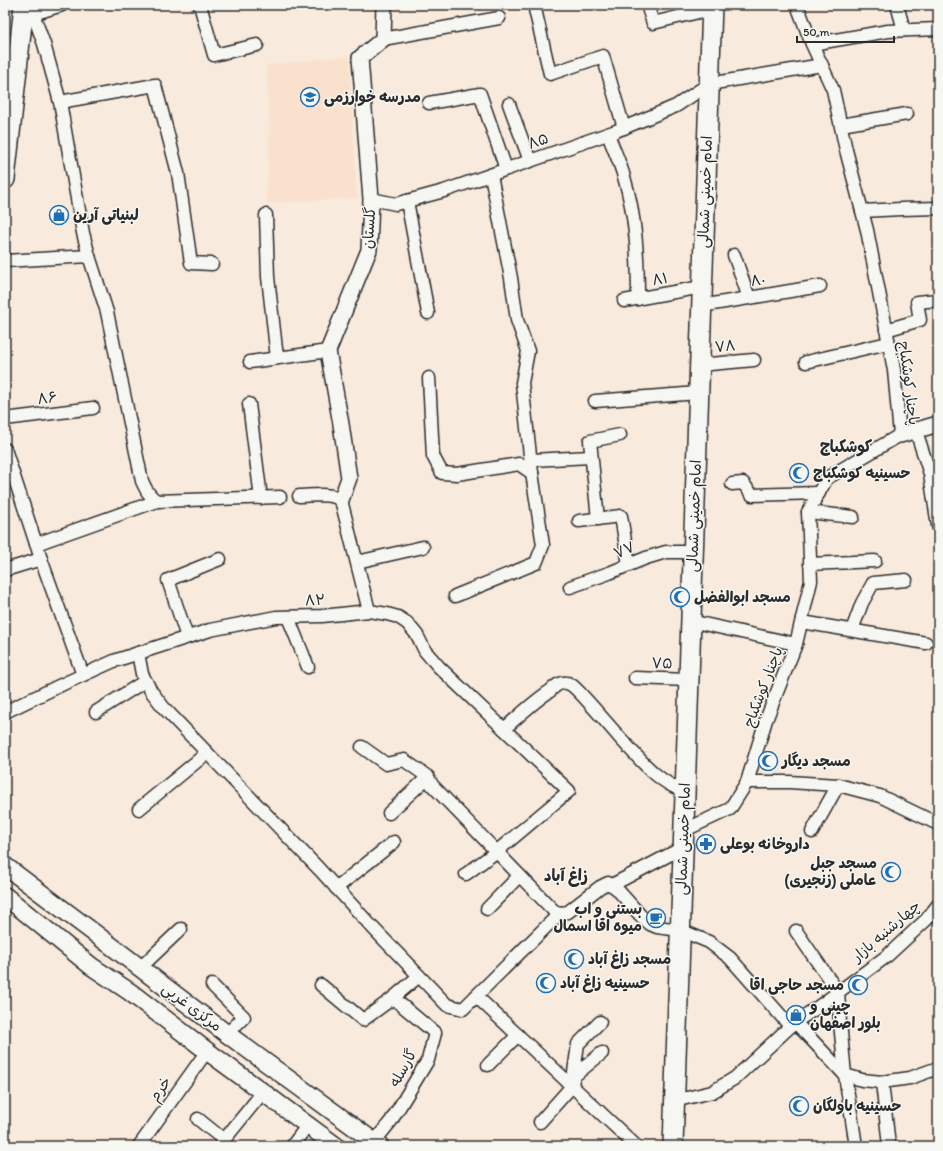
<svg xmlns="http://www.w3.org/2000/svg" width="943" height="1151" viewBox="0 0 943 1151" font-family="Itim,'Playpen Sans Arabic',sans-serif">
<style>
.built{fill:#f9e1cd}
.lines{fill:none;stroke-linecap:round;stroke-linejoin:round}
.minor-casing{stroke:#2b2b2b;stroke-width:15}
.tertiary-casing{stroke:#2b2b2b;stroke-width:18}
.secondary-casing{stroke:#2b2b2b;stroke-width:20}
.primary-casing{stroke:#2b2b2b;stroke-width:22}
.minor{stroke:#f6f6f2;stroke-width:12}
.tertiary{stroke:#f6f6f2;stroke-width:15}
.secondary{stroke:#f6f6f2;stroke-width:17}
.primary{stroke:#f6f6f2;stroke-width:19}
.labels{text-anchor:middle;stroke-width:3;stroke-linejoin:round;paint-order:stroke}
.poi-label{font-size:15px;font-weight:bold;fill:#2b2b2b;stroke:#f6f6f2;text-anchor:start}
.street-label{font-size:15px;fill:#2b2b2b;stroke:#f6f6f2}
.neighbourhood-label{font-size:16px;font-weight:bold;fill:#2b2b2b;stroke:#f6f6f2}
</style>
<rect width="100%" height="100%" fill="#f8eadc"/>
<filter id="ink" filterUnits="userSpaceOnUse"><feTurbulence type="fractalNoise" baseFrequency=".025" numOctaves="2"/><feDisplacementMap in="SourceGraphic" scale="8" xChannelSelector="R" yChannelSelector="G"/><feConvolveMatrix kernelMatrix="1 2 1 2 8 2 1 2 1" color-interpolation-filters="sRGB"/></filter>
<g filter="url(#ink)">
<path class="built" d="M349 56 357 198 266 203 270 130 266 65Z"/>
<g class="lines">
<g class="minor-casing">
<g id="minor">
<path d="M30 5 44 44 60 102 83 233 89 256 107 312 142 481C146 490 149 496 157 501L280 497"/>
<path d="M200 5 214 55 257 45"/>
<path d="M534 5 550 74 603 56 624 128"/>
<path d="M647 5 653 23 711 9"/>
<path d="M897 5 904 30"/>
<path d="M33 14 62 5"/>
<path d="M383 39 499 18"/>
<path d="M812 44 888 31 938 29"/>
<path d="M60 102 155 85 178 173 191 263 212 264"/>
<path d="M429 103 480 94 506 169"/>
<path d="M509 104 530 161"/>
<path d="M841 125 907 114"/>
<path d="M608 134C613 148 620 162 624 177 636 216 638 258 638 299"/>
<path d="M491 175 511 278 517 320 528 351 522 383 532 473"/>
<path d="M371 199 396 204 444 191 616 131 676 106 709 84 822 65"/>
<path d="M407 201 428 313"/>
<path d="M862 211 901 209 938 208"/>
<path d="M266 215 268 277 277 358"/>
<path d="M734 255 749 298"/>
<path d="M5 261 89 256"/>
<path d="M624 301 702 287"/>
<path d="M701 306 820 286"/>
<path d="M886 330 920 320 917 302 938 300"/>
<path d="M250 362 328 351"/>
<path d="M806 362 888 343"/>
<path d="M699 365 754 360"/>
<path d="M429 378 433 456 442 473 457 474 519 464 532 473 543 545 536 563 455 596"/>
<path d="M595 401 698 393"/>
<path d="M249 404 261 498"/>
<path d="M5 419 93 408"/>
<path d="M916 431 930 474 938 526"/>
<path d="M5 449 41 559 83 675"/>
<path d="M531 460 591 457"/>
<path d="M732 484 743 483 752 495 819 493"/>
<path d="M299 496C310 496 332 492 341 500L369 611"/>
<path d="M808 512 853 517"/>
<path d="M598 519 590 441 620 435"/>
<path d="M579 521 621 516 629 565"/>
<path d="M36 544 157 501"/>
<path d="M357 562 423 547"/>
<path d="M810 564 875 561"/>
<path d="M5 570 41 559"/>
<path d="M570 587 609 573 646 558 666 552H693"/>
<path d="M288 617 308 667"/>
<path d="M690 621 796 644"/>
<path d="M802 622 926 643"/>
<path d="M852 630 862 603 873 583 906 580"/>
<path d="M187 637 168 580 220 559"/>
<path d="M138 653 142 674 151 691 164 708 319 869 373 928 447 1005 463 1009 560 913"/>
<path d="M635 678 688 680"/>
<path d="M5 712 63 684 114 661 210 630 276 617 322 616 369 611 387 614 398 617 407 623 417 635 425 651 439 667 569 791 496 852 466 874"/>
<path d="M96 712 145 681"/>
<path d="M504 729C519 716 533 702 550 691 553 688 558 683 563 683 570 681 576 689 581 694 594 708 607 723 620 738 639 758 657 782 684 791"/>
<path d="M362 747 386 764 404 760 428 777"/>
<path d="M747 782H789L838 785 880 796 938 824"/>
<path d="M139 809 207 753"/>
<path d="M389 813 428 777 432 785 554 911 560 913 568 912 600 887 608 883 616 888 641 916 650 924 657 927 680 930 709 942 730 958 790 1026"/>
<path d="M683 831 730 809 747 782 766 720 796 644 811 581 808 512 827 478 900 435 894 370 867 230 846 150 833 90 812 44 797 5"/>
<path d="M812 832 838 785"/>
<path d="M612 885 682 848"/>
<path d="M336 888 394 842"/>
<path d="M487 909 519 876"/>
<path d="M796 931 838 992 840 1022 845 1075 856 1146"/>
<path d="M140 968 181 929"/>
<path d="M212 985 244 1017 227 1034"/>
<path d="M321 985 363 1020 393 998 419 976"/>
<path d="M476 996 636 1146"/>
<path d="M795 1022 845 1075 862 1080 882 1082 910 1078 938 1068"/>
<path d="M488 1065 518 1035"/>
<path d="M574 1076 602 1053"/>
<path d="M882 1082 889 1146"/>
<path d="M674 1101 712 1092 735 1078 795 1022 818 1007 887 956 926 920 938 905"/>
<path d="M198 1119 224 1140 263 1092"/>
<path d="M540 1122 572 1086 578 1044 600 1022"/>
<path d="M374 1142 391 1121 428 1060 435 1033 393 998"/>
<path d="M139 1146 207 1051"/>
<path d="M292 1146 307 1126"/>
</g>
</g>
<g class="tertiary-casing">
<g id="tertiary">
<path d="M900 435 938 424"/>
<path d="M341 500 349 478 341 424 328 351 369 250 371 199 360 58 383 39 384 5"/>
</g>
</g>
<g class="secondary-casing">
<g id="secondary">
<path d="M5 866 97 935 227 1034 380 1146"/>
<path d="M5 896 91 966 130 992 207 1051 336 1146"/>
</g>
</g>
<g class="primary-casing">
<g id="primary">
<path d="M5 179 24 5"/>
<path d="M673 1146 712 5"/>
</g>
</g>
<use href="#minor" class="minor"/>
<use href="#tertiary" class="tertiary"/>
<use href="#secondary" class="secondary"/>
<use href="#primary" class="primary"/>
</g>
</g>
<defs>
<g id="school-ring" transform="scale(1)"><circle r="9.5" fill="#f6f6f2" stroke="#1f6fb2" stroke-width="1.5"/><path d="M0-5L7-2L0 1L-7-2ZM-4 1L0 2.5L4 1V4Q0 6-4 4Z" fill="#1f6fb2"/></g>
<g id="shop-ring" transform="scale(1)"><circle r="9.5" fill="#f6f6f2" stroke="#1f6fb2" stroke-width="1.5"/><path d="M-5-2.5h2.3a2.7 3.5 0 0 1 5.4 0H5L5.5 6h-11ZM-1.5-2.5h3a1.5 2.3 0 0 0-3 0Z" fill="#1f6fb2"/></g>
<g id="mosque-ring" transform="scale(1)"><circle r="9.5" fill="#f6f6f2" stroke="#1f6fb2" stroke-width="1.5"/><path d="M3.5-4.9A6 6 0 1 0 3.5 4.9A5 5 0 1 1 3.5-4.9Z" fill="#1f6fb2"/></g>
<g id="pharmacy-ring" transform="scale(1)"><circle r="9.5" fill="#f6f6f2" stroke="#1f6fb2" stroke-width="1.5"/><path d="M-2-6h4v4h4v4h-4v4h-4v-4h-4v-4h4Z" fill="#1f6fb2"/></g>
<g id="cafe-ring" transform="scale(1)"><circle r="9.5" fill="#f6f6f2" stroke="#1f6fb2" stroke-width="1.5"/><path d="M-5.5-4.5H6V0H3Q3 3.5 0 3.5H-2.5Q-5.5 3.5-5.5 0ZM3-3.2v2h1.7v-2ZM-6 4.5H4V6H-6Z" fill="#1f6fb2"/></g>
</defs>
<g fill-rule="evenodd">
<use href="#school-ring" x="310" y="97"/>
<use href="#shop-ring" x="59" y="215"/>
<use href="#mosque-ring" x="799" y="473"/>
<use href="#mosque-ring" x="680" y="597"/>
<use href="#mosque-ring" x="768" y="761"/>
<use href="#pharmacy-ring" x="706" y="844"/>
<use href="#mosque-ring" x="891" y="872"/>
<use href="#cafe-ring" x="656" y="918"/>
<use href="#mosque-ring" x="574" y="959"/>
<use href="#mosque-ring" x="546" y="983"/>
<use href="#mosque-ring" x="858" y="985"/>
<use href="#shop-ring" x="796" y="1015"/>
<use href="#mosque-ring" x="799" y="1106"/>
</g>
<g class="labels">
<g class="poi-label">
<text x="324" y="102">مدرسه خوارزمی</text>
<text x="73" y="220">لبنیاتی آرین</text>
<text x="813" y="478">حسینیه کوشکباج</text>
<text x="694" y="602">مسجد ابوالفضل</text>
<text x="782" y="766">مسجد دیگار</text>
<text x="720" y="849">داروخانه بوعلی</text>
<text x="877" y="868" text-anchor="end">مسجد جبل<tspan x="877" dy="17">عاملی (زنجیری)</tspan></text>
<text x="642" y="914" text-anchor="end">بستنی و اب<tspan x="642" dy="17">میوه اقا اسمال</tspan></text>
<text x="588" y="964">مسجد زاغ آباد</text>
<text x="560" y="988">حسینیه زاغ آباد</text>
<text x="844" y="990" text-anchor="end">مسجد حاجی اقا</text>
<text x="810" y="1011">چینی و<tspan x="810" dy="17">بلور اصفهان</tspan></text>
<text x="813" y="1111">حسینیه باولگان</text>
</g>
<g class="street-label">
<text transform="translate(538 141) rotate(-20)" y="5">۸۵</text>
<text transform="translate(705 192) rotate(-88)" y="5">امام خمینی شمالی</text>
<text transform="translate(369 228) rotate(-86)" y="5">گلستان</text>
<text transform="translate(660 279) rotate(-10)" y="5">۸۱</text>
<text transform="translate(758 280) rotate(-9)" y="5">۸۰</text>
<text transform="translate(725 346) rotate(-5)" y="5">۷۸</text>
<text transform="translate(909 383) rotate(83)" y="5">پاچنار کوشکباج</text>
<text transform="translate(47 398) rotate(-8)" y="5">۸۶</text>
<text transform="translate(694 516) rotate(-88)" y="5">امام خمینی شمالی</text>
<text transform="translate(624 550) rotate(-23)" y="5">۷۷</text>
<text transform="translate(315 600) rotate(-3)" y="5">۸۲</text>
<text transform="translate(662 663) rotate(2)" y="5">۷۵</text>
<text transform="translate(763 687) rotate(-69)" y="5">پاچنار کوشکباج</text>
<text transform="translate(683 839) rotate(-88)" y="5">امام خمینی شمالی</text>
<text transform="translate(886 931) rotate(-41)" y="5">چهارشنبه بازار</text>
<text transform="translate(192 1007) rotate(37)" y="5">مرکزی غربی</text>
<text transform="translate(403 1068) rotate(-61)" y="5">گارسله</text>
<text transform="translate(160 1089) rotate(-55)" y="5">خرم</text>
</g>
<g class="neighbourhood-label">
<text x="846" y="452">کوشکباج</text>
<text x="566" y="881">زاغ آباد</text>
</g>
</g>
<rect width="943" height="1151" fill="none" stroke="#f6f6f2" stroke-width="20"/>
<rect x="10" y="10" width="923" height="1131" fill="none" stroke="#2b2b2b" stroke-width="1.5" filter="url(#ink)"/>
<path d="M797 36v6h97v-6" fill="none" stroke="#2b2b2b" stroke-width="2"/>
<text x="803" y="36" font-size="12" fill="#2b2b2b" stroke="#f6f6f2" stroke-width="3" paint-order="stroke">50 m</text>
</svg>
